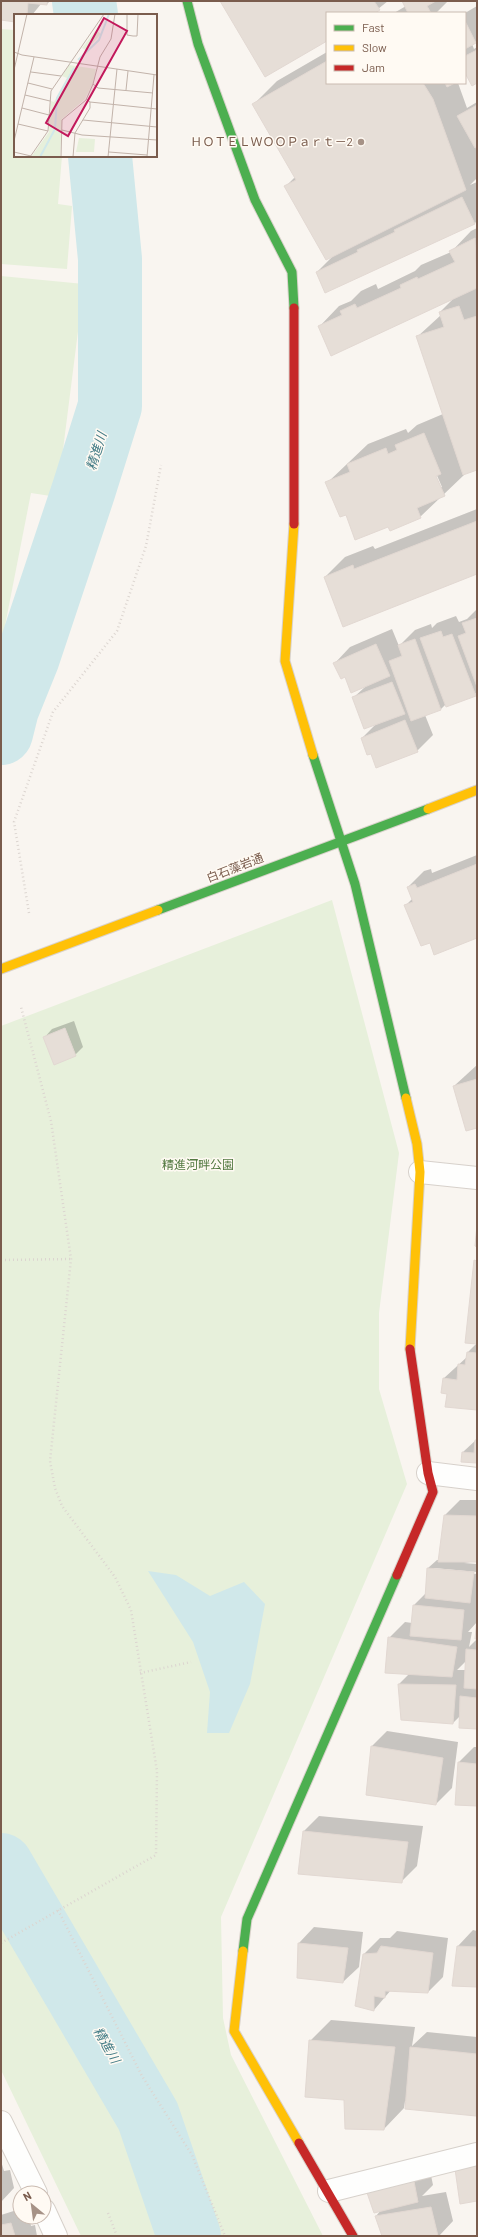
<svg xmlns="http://www.w3.org/2000/svg" width="478" height="2237" viewBox="0 0 478 2237" font-family="Barlow,'Noto Sans JP',sans-serif">
<style>
.green{fill:#e7f0db}
.water{fill:#d0e8ea}
.shadow{fill:#0003;fill-rule:evenodd}
.lines{fill:none;stroke-linecap:round;stroke-linejoin:round}
.river{stroke:#d0e8ea;stroke-width:64}
.building{fill:#e6ded7;stroke:#e2d8d2}
.street-casing{stroke:#d7d1cb;stroke-width:24}
.fast-casing{stroke:#d9d2cb;stroke-width:11}
.slow-casing{stroke:#d9d2cb;stroke-width:11}
.jam-casing{stroke:#d9d2cb;stroke-width:11}
.path{stroke:#dcd5d0;stroke-width:2.5;stroke-dasharray:1 3;stroke-linecap:butt}
.street{stroke:#fefefd;stroke-width:22}
.fast{stroke:#4caf50;stroke-width:9}
.slow{stroke:#ffc107;stroke-width:9}
.jam{stroke:#c62828;stroke-width:9}
.poi-dot{fill:#a69286;stroke:#fffaf3;stroke-width:1.5}
.labels{text-anchor:middle;stroke-width:3;stroke-linejoin:round;paint-order:stroke}
.poi-label{font-size:12px;fill:#7a5c4d;stroke:#fffaf3;text-anchor:end}
.street-label{font-size:12px;fill:#7a5c4d;stroke:#fffaf3}
.park-label{font-size:12px;fill:#537a41;stroke:#fffaf3}
.water-label{font-size:13px;font-style:italic;fill:#437c86;stroke:#fffaf3}
.inset-river{fill:none;stroke:#d0e8ea;stroke-width:2}
.inset-road{fill:none;stroke:#c2b3aa;stroke-width:1}
.view{fill:#c2185b;fill-opacity:0.15;stroke:#c2185b;stroke-width:2}
.inset-edge{fill:none;stroke:#7a5c4d;stroke-width:2}
</style>
<rect width="100%" height="100%" fill="#f9f5f0"/>
<g class="green">
<path d="M1 29 15 30V156H62L58 204 72 206 67 269 1 264Z"/>
<path d="M1 276 84 284 57 497 31 493 1 646Z"/>
<path d="M332 900 399 1153 379 1313V1389L407 1484 221 1917 223 2018 231 2055 323 2236H81L1 2070V1026Z"/>
</g>
<path class="water" d="M148 1571 176 1575 210 1596 244 1582 265 1604 250 1684 229 1733H207L210 1692 193 1642Z"/>
<g class="shadow">
<path d="M1 1H50L47 4H41L32 15H15V21L1 19Z"/>
<path d="M221 1H388L373 13H327V40Z"/>
<path d="M403 1H448L436 13H394L406 6Z"/>
<path d="M477 6V41L472 44 474 49 477 47V82L467 74 465 76V13Z"/>
<path d="M327 52V83H458L467 108 477 102V178L470 185 477 182V221L474 224 317 272 333 256 285 187 296 176 254 104 277 81Z"/>
<path d="M477 228V469L464 473V475L420 517 389 526 327 483 368 444 406 429 408 433 417 425 443 414 417 337 441 315 440 312 455 297 319 327 339 306 351 301 361 291 376 284 378 289 415 271 421 265 451 252 471 231ZM435 471 442 487H440L433 472Z"/>
<path d="M477 509V573L325 577 345 557 373 546 375 549Z"/>
<path d="M477 609V693L446 704 441 709 425 715 433 735 417 751 377 767 371 752 362 738 377 723 353 698 365 687 345 676 335 663 350 647 392 629 399 646 415 630 431 624 432 628 437 623 456 616 459 622 467 619Z"/>
<path d="M477 855V937L430 942 406 905 413 898 408 887 424 871 431 869 432 873Z"/>
<path d="M74 1021 83 1047 75 1055 44 1038 52 1029Z"/>
<path d="M477 1065V1127L454 1086Z"/>
<path d="M477 1343V1409L448 1393 443 1379 467 1357 468 1352Z"/>
<path d="M477 1439V1462L463 1452Z"/>
<path d="M460 1500H477V1561L464 1563 477 1564V1572L434 1568V1570L477 1574V1622L468 1632H472L469 1647 477 1639V1728L460 1716 453 1723 399 1684 410 1673 389 1638 405 1622 412 1623 414 1605 426 1593 428 1568 437 1560H440L445 1515ZM466 1661V1670H457Z"/>
<path d="M387 1731 458 1742 452 1788 436 1804 372 1746Z"/>
<path d="M474 1747H477V1805L459 1762Z"/>
<path d="M319 1816 423 1826 417 1866 401 1882 304 1831Z"/>
<path d="M314 1927 363 1932 359 1967 343 1982 298 1977 299 1943Z"/>
<path d="M473 1930 477 1931V1986L453 1985 458 1946Z"/>
<path d="M397 1931 448 1938 443 1977 428 1992 391 1990 374 2010 364 1954 380 1938H390Z"/>
<path d="M331 2020 415 2027 412 2046 427 2032 477 2037V2114L406 2108 407 2101H405L404 2108 384 2129 345 2100 310 2041Z"/>
<path d="M427 2156 433 2185 422 2196 446 2192 453 2221 439 2236H383L376 2216Z"/>
<path d="M1 2161 4 2171 10 2170 14 2188 1 2202Z"/>
<path d="M20 2209V2217H29L31 2226 35 2225 37 2236H1V2215Z"/>
</g>
<g class="lines">
<g class="river">
<path d="M84 1 86 15"/>
<path d="M1 733 7 709 28 657 84 489 110 406V259L100 156"/>
<path d="M1 1865 148 2116 189 2236"/>
</g>
</g>
<g class="building">
<path d="M1 1H47V5L28 3 27 15H15V22L1 20Z"/>
<path d="M220 1H374L380 10 375 13H327V41L265 77Z"/>
<path d="M402 1H436L427 6 431 13H408Z"/>
<path d="M465 21 476 43 465 49Z"/>
<path d="M477 50V83L472 86 465 73V56Z"/>
<path d="M327 61V83H423L433 99 466 190 326 260 284 186 296 180 252 104Z"/>
<path d="M445 83H455L447 87Z"/>
<path d="M477 105V147L475 148 457 116Z"/>
<path d="M462 197 475 224 325 293 316 272 358 252 357 250 395 232 394 230Z"/>
<path d="M475 238 477 288 331 356 318 326 342 315 340 311 355 304 357 308 401 288 400 285 417 277 418 279 455 262 449 251Z"/>
<path d="M459 306 464 320 477 316V470L463 475 416 336 444 327 439 312Z"/>
<path d="M424 433 441 474 436 476 445 496 417 508 421 518 390 531 388 527 355 540 346 515 340 517 325 482 350 472 347 464 386 448 388 454 397 450 395 445Z"/>
<path d="M477 521V574L343 627 324 577 353 565 354 569Z"/>
<path d="M477 618V687L458 636 466 633 462 623Z"/>
<path d="M441 631 443 637 452 634 476 696 446 707 420 638Z"/>
<path d="M415 639 441 710 411 721 389 661 402 656 398 645Z"/>
<path d="M376 644 390 676 351 693 345 677 341 679 333 663Z"/>
<path d="M392 682 405 714 364 729 352 697Z"/>
<path d="M405 720 418 752 376 768 371 754 367 755 361 738Z"/>
<path d="M477 864V938L434 955 430 943 421 946 404 905 413 902 407 887 415 884 417 888Z"/>
<path d="M65 1028 76 1056 54 1065 43 1037Z"/>
<path d="M477 1079V1128L466 1131 453 1086Z"/>
<path d="M477 1225V1247L475 1246Z"/>
<path d="M474 1260 477 1261V1344L465 1343Z"/>
<path d="M467 1352 477 1353V1410L445 1407 447 1394 441 1393 443 1378 457 1380 458 1364 465 1365Z"/>
<path d="M475 1440H477V1463L461 1462 462 1452 474 1453Z"/>
<path d="M444 1515 477 1516V1562H438Z"/>
<path d="M427 1568 474 1572 470 1603 425 1598Z"/>
<path d="M413 1605 464 1610 461 1640 410 1636Z"/>
<path d="M477 1618V1639H475Z"/>
<path d="M388 1637 457 1647 452 1677 385 1673Z"/>
<path d="M466 1649 477 1650V1689L464 1688Z"/>
<path d="M398 1684 456 1685 453 1724 401 1720Z"/>
<path d="M460 1696 477 1698V1729L459 1728Z"/>
<path d="M371 1746 443 1758 436 1805 366 1795Z"/>
<path d="M458 1762 477 1764V1806L455 1805Z"/>
<path d="M303 1831 408 1842 402 1883 298 1874Z"/>
<path d="M298 1943 348 1948 343 1983 297 1978Z"/>
<path d="M381 1946 433 1953 428 1993 385 1991V1998L374 1996V2011L355 2006 363 1954 377 1953Z"/>
<path d="M457 1946 477 1947V1987L452 1986Z"/>
<path d="M309 2040 395 2047 384 2130 345 2129 344 2100 305 2097Z"/>
<path d="M410 2047 477 2054 476 2116 405 2109Z"/>
<path d="M477 2157V2201L460 2204 454 2162Z"/>
<path d="M412 2171 418 2202 374 2213 364 2184Z"/>
<path d="M431 2207 438 2236H382L375 2216Z"/>
<path d="M11 2223 15 2236H1V2225Z"/>
</g>
<g class="lines">
<g class="street-casing">
<g id="street">
<path d="M420 1172 477 1178"/>
<path d="M428 1473 477 1479"/>
<path d="M1 2122 36 2193"/>
<path d="M329 2191 477 2154"/>
<path d="M44 2210 56 2236"/>
</g>
</g>
<g class="fast-casing">
<g id="fast">
<path d="M187 1 198 44 255 200 292 272 294 308"/>
<path d="M313 755 355 884 406 1098"/>
<path d="M158 910 428 809"/>
<path d="M243 1951 247 1919 397 1575"/>
</g>
</g>
<g class="slow-casing">
<g id="slow">
<path d="M294 524 285 661 313 755"/>
<path d="M428 809 477 790"/>
<path d="M1 969 158 910"/>
<path d="M406 1098 417 1144 420 1172 410 1349"/>
<path d="M243 1951 234 2031 299 2143"/>
</g>
</g>
<g class="jam-casing">
<g id="jam">
<path d="M294 308V524"/>
<path d="M397 1575 433 1492 428 1473 410 1349"/>
<path d="M299 2143 353 2236"/>
</g>
</g>
<g class="path">
<path d="M29 913 14 822 53 712 117 631 146 546 161 465"/>
<path d="M1 1260 71 1259"/>
<path d="M140 1673 191 1662"/>
<path d="M58 1910 142 2076 192 2155 225 2236"/>
<path d="M1 1943 156 1855 157 1771 131 1610 115 1577 62 1506 55 1488 50 1461 71 1259 51 1121 21 1007"/>
<path d="M108 2213 117 2236"/>
</g>
<use href="#street" class="street"/>
<use href="#fast" class="fast"/>
<use href="#slow" class="slow"/>
<use href="#jam" class="jam"/>
</g>
<circle class="poi-dot" cx="361" cy="142" r="4"/>
<g class="labels">
<g class="poi-label">
<text x="353" y="146">ＨＯＴＥＬＷＯＯＰａｒｔ－2</text>
</g>
<g class="street-label">
<text transform="translate(235 868) rotate(-21)" y="4">白石藻岩通</text>
</g>
<g class="park-label">
<text x="198" y="1169">精進河畔公園</text>
</g>
<g class="water-label">
<text transform="translate(96 451) rotate(-73)" y="5">精進川</text>
<text transform="translate(107 2045) rotate(60)" y="5">精進川</text>
</g>
</g>
<g transform="translate(14 14)">
<rect width="143" height="143" fill="#f9f5f0"/>
<path d="M82 16 87 20 72 36 68 34ZM55 51 82 55 79 69 71 85 48 105 46 143H17L35 118 37 87 40 88 53 64 48 62ZM65 124 81 125 80 138H62Z" fill="#e7f0db"/>
<path class="inset-river" d="M64 46 85 26 95 0M26 143 41 115 43 84 60 54"/>
<path class="inset-road" d="M101 0H115M113 0V21L119 22H123L124 0M0 38 8 41 143 61M0 56 13 0M17 58 47 62M14 69 38 75M79 70 84 74 139 79M112 76 114 57M11 81 36 87M72 85 76 88 143 95M8 94 35 101M69 106 143 113M4 110 34 117M48 116 68 121 143 126M0 127 20 43M0 138 17 142M95 138 133 141M16 143 34 117 37 77 90 0M47 143 48 106 72 86 79 70 86 43 97 25 101 0M59 143 61 119 76 94V88M94 143 103 55M133 143 140 61"/>
<path class="view" d="M90 4 113 17 54 122 32 109Z"/>
<rect width="143" height="143" class="inset-edge"/>
</g>
<rect width="478" height="2237" fill="none" stroke="#7a5c4d" stroke-width="4"/>
<rect x="326" y="12" width="140" height="72" fill="#fffaf3" stroke="#cabbb1"/>
<rect x="334" y="25" width="20" height="6" fill="#4caf50" stroke="#cabbb1"/>
<text x="362" y="32" font-size="12" fill="#7a5c4d">Fast</text>
<rect x="334" y="45" width="20" height="6" fill="#ffc107" stroke="#cabbb1"/>
<text x="362" y="52" font-size="12" fill="#7a5c4d">Slow</text>
<rect x="334" y="65" width="20" height="6" fill="#c62828" stroke="#cabbb1"/>
<text x="362" y="72" font-size="12" fill="#7a5c4d">Jam</text>
<g transform="translate(32 2205) rotate(331)"><circle r="19" fill="#fffaf3" stroke="#cabbb1"/>
<path d="M0-3L7 15L0 10L-7 15Z" fill="#a69286"/>
<text y="-6" font-size="11" font-weight="bold" text-anchor="middle" fill="#7a5c4d">N</text>
</g>
</svg>
